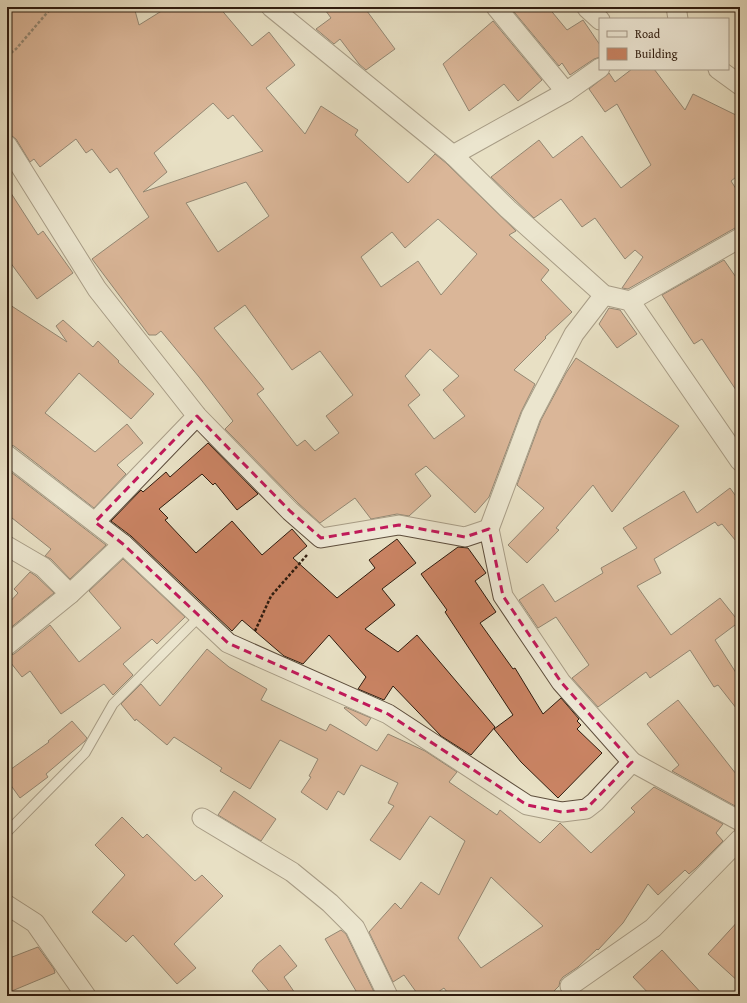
<svg xmlns="http://www.w3.org/2000/svg" width="747" height="1003" viewBox="0 0 747 1003" font-family="'Gentium Book Plus',serif">
<style>
.building{fill:#c98363;stroke:#2f1c0f;fill-rule:evenodd}
.lines{fill:none;stroke-linecap:round;stroke-linejoin:round}
.lane-casing{stroke:#5d4d3c;stroke-width:11}
.street-casing{stroke:#5d4d3c;stroke-width:21}
.path{stroke:#2f1c0f;stroke-width:2.5;stroke-dasharray:3 2;stroke-linecap:butt}
.lane{stroke:#f0ebd9;stroke-width:9}
.street{stroke:#f0ebd9;stroke-width:19}
.marked{fill:none;stroke:#c2185b;stroke-width:3;stroke-dasharray:8 5;stroke-linejoin:round}
</style>
<rect width="100%" height="100%" fill="#e8e0c4"/>
<filter id="stains"><feTurbulence type="fractalNoise" baseFrequency=".005" numOctaves="4"/><feColorMatrix values="0 0 0 0 .2 0 0 0 0 .09 0 0 0 0 .02 0 0 0 .5 -.17"/></filter>
<radialGradient id="worn" r=".72"><stop offset=".6" stop-color="#630" stop-opacity="0"/><stop offset="1" stop-color="#630" stop-opacity=".3"/></radialGradient>
<g class="building">
<path d="M7 7H94L97 11 113 7H134L139 25 168 7H219L252 46 269 32 295 65 266 88 305 134 321 106 358 130 355 135 408 183 435 154 446 163 516 231 509 235 549 270 541 280 572 312 545 337 546 338 514 370 535 384 521 412 489 497 475 513 426 466 415 474 431 496 409 516 397 514 371 519 355 498 320 523 298 503 225 429 233 421 199 377 161 331 156 335H149L92 259 149 217 117 168 110 173 92 149 86 153 76 139 40 167 34 159 30 162 16 139 12 136 7 134ZM213 103 228 119 233 115 263 151 143 192 167 172 154 153ZM246 182 269 216 218 252 186 203ZM438 219 477 254 441 295 418 261 381 287 361 257 392 232 405 248ZM245 305 292 370 320 351 353 395 326 416 339 433 315 451 305 440 297 446 257 394 264 389 214 328ZM430 349 459 376 443 390 465 416 434 439 408 405 420 395 405 376Z"/>
<path d="M323 7H364L395 49 366 70 359 64 340 39 334 44 316 29 331 18Z"/>
<path d="M510 7H548L567 30 583 20 600 45V57L594 59 570 75 562 63 559 66Z"/>
<path d="M493 21 542 80 518 101 504 84 469 111 443 64Z"/>
<path d="M632 69H654L685 110 693 94 740 117V174L731 181 740 195V227L735 228 628 289 622 288 643 257 635 250 625 259 595 218 582 227 561 199 534 218 491 177 539 140 553 158 582 136 621 188 651 165 617 104 605 112 589 89 609 73 615 82Z"/>
<path d="M7 187 38 235 43 231 73 273 37 299 7 258Z"/>
<path d="M724 260 740 283V396L702 339 694 344 662 295Z"/>
<path d="M7 303 67 342 56 326 63 320 93 347 98 341 119 361 118 362 154 394 131 419 79 373 45 413 95 452 127 424 143 443 117 465 126 474 94 508 14 446 7 444Z"/>
<path d="M609 308 620 310 637 334 617 348 599 324Z"/>
<path d="M576 358 679 426 612 512 593 485 556 528 559 530 527 563 508 545 544 508 517 485 541 420 566 373Z"/>
<path d="M208 443 258 494 237 510 215 483 213 485 202 474 159 509 168 518 165 520 196 553 232 521 262 555 292 529 307 546 293 558 337 598 375 568 369 560 397 539 416 563 382 589 395 605 365 629 398 652 417 635 495 727 471 755 441 736 393 686 384 700 358 689 366 677 329 635 303 664 284 656 242 620 232 631 131 536 111 521 141 490 143 492 166 472 170 477Z"/>
<path d="M7 469 106 545 70 579 51 559 45 556 51 549 7 514Z"/>
<path d="M730 488 740 502V546L722 524 718 526 715 522 654 559 661 573 637 586 671 635 720 598 739 622 715 640 740 679V713L718 685 714 687 690 650 650 678 646 672 598 707 572 678 589 665 556 617 538 628 519 600 543 584 555 602 603 573 601 568 637 548 623 528 684 491 697 513Z"/>
<path d="M458 547 468 548 486 573 475 581 496 612 480 623 513 669 515 668 543 714 561 698 579 719 577 721 581 725 577 729 602 753 558 798 521 762 494 729 513 715 445 612 447 610 421 574Z"/>
<path d="M123 559 185 617 157 644 152 639 123 664 133 675 113 695 104 684 61 714 30 671 22 677 7 658V656L14 654 50 625 79 662 121 628 89 591Z"/>
<path d="M30 572 36 576 54 593 9 629 7 627V605L18 593 14 589Z"/>
<path d="M207 649 229 667 267 689 261 700 326 731 330 724 377 751 388 734 425 751 457 772 449 782 497 815 500 810 540 843 560 823 591 853 635 812 631 808 654 787 723 824 716 833 723 841 696 868 689 874 685 870 658 895 648 884 623 923 598 950 597 949 578 967 563 977 560 981 559 986 549 996H450L444 988 432 996H419L404 975 393 982 369 932 395 903 401 909 421 882 439 895 465 841 430 816 400 860 370 840 394 806 388 803 398 783 361 765 344 795 338 791 327 810 301 792 311 777 309 776 318 759 280 740 250 789 220 771 222 768 174 737 167 745 136 719 135 721 121 704 141 684 160 706ZM491 877 543 926 481 968 458 938Z"/>
<path d="M678 700 740 779V804L737 807 672 771 679 765 647 724Z"/>
<path d="M345 707 371 718 366 726 344 708Z"/>
<path d="M72 721 87 738 85 741 46 774 48 777 20 798 7 780V772L49 742 48 741Z"/>
<path d="M234 791 276 819 261 841 218 815Z"/>
<path d="M122 817 143 838 147 834 195 881 202 875 223 896 174 944 196 968 177 984 133 935 126 942 92 912 125 875 95 845Z"/>
<path d="M740 919V983L708 954Z"/>
<path d="M341 930 346 934 375 994 371 996H359L325 939Z"/>
<path d="M280 945 297 966 284 977 297 996H273L252 971 257 964Z"/>
<path d="M38 947 54 969 55 973 7 993V959Z"/>
<path d="M662 950 681 971 704 996H651L633 977Z"/>
</g>
<g class="lines">
<g class="lane-casing">
<path id="lane" d="M7 832 85 753 113 704 199 617"/>
</g>
<g class="street-casing">
<g id="street">
<path d="M271 7 453 155 508 209 604 295 630 301 740 461"/>
<path d="M496 7 566 92"/>
<path d="M676 7 678 19"/>
<path d="M587 8 600 20"/>
<path d="M718 69 740 85"/>
<path d="M7 145 97 289 197 416 290 511 321 538 399 525 465 537 489 529 503 596 561 682 632 762"/>
<path d="M453 155 566 92 600 68"/>
<path d="M630 301 740 238"/>
<path d="M7 455 123 544 228 643 388 714 527 805 562 812 586 809 595 802 632 762 740 821"/>
<path d="M95 522 197 416"/>
<path d="M489 529 531 416 574 334 604 295"/>
<path d="M7 546 43 567 70 594"/>
<path d="M7 645 70 594 123 544"/>
<path d="M202 818 292 872 330 903 355 928 388 996"/>
<path d="M7 905 35 923 86 996"/>
<path d="M570 986 653 928 740 839"/>
</g>
</g>
<g class="path">
<path d="M7 56 16 49 52 7"/>
<path d="M255 631 271 596 307 555"/>
</g>
<use href="#lane" class="lane"/>
<use href="#street" class="street"/>
</g>
<path d="M0 0H747V1003H0ZM197 416 290 511 321 538 399 525 465 537 489 529 503 596 561 682 632 762 586 809 562 812 527 805 388 714 228 643 123 544 95 522Z" fill="#e8e0c4" fill-opacity=".55" fill-rule="evenodd"/>
<path class="marked" d="M197 416 290 511 321 538 399 525 465 537 489 529 503 596 561 682 632 762 586 809 562 812 527 805 388 714 228 643 123 544 95 522Z"/>
<rect width="747" height="1003" fill="none" stroke="#e8e0c4" stroke-width="24"/>
<rect x="8" y="8" width="731" height="987" fill="none" stroke="#2f1c0f" stroke-width="2"/>
<rect x="12" y="12" width="723" height="979" fill="none" stroke="#2f1c0f"/>
<rect x="599" y="18" width="130" height="52" fill="#f0ebd9" stroke="#a39888"/>
<rect x="607" y="31" width="20" height="6" fill="#f0ebd9" stroke="#a39888"/>
<text x="635" y="38" font-size="12" fill="#2f1c0f">Road</text>
<rect x="607" y="48" width="20" height="12" fill="#c98363" stroke="#a39888"/>
<text x="635" y="58" font-size="12" fill="#2f1c0f">Building</text>
<rect width="100%" height="100%" filter="url(#stains)"/>
<rect width="100%" height="100%" fill="url(#worn)"/>
</svg>
